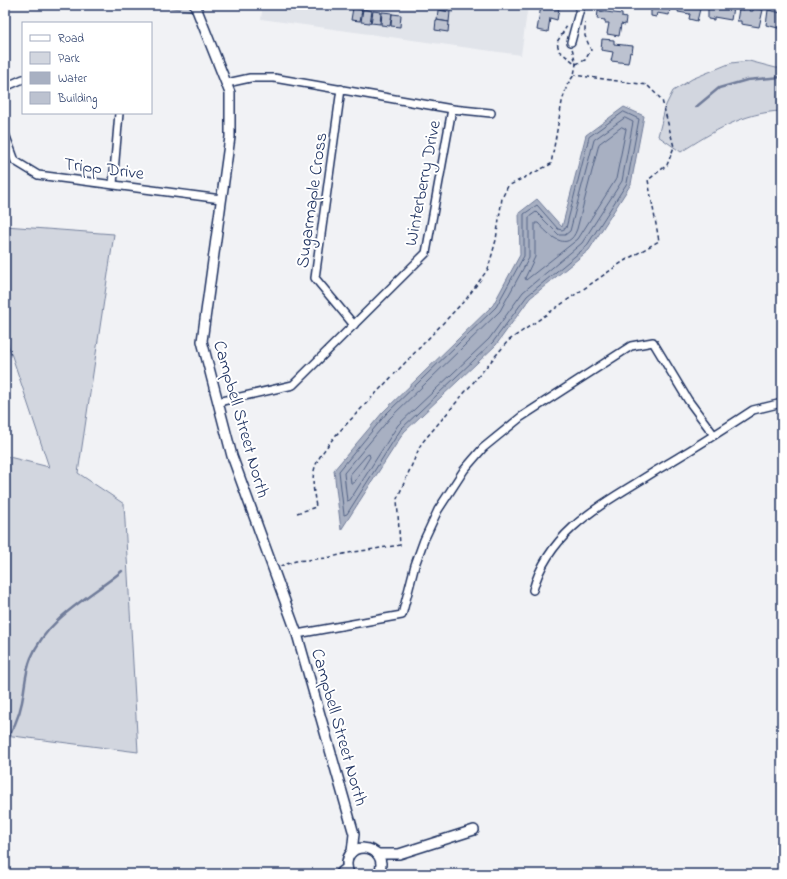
<svg xmlns="http://www.w3.org/2000/svg" width="787" height="879" viewBox="0 0 787 879" font-family="'Indie Flower',sans-serif">
<style>
.built{fill:#e1e4ea}
.green{fill:#d2d6df;stroke:#76829e}
.water{fill:#a8b0c2;stroke:#707c9a}
.lines{fill:none;stroke-linecap:round;stroke-linejoin:round}
.shore{stroke:#536386;stroke-width:1}
.stream{stroke:#707c9a;stroke-width:2.5}
.building{fill:#bcc2d0;stroke:#1b2f5e}
.minor-casing{stroke:#1b2f5e;stroke-width:10}
.tertiary-casing{stroke:#1b2f5e;stroke-width:12}
.path{stroke:#1b2f5e;stroke-width:1.5;stroke-dasharray:4 3;stroke-linecap:butt}
.minor{stroke:#fff;stroke-width:7}
.tertiary{stroke:#fff;stroke-width:9}
.labels{text-anchor:middle;stroke-width:4;stroke-linejoin:round;paint-order:stroke}
.street-label{font-size:18px;fill:#1b2f5e;stroke:#fff}
</style>
<rect width="100%" height="100%" fill="#f1f2f5"/>
<filter id="ink" filterUnits="userSpaceOnUse"><feTurbulence type="fractalNoise" baseFrequency=".025" numOctaves="2"/><feDisplacementMap in="SourceGraphic" scale="8" xChannelSelector="R" yChannelSelector="G"/><feConvolveMatrix kernelMatrix="1 2 1 2 8 2 1 2 1" color-interpolation-filters="sRGB"/></filter>
<g filter="url(#ink)">
<path class="built" d="M263 5H528L521 55 261 19Z"/>
<g class="green">
<path d="M150 5H199L202 12Z"/>
<path d="M749 61 776 68H782V111C744 112 712 132 681 152L658 136 666 105 673 91 692 79 731 63Z"/>
<path d="M5 226 114 234 78 473 124 504 138 752 5 735V456L49 467 5 335Z"/>
</g>
<path class="water" d="M624 107 644 116 631 184 589 250 530 298 496 345 404 432 341 530 334 470 383 412 493 305 520 255 519 213 537 199 562 227 586 135Z"/>
<g class="lines">
<g class="shore">
<path d="M624 112 639 119 627 183 586 247 527 296 493 342 401 429 347 514 344 515 339 471 386 414 496 307 524 256V214L537 205 558 229 562 230 566 228 589 137Z"/>
<path d="M625 118 633 122 622 181 582 243 523 292 489 339 398 425 350 500 347 501 344 473 390 418 500 311 529 258V217L536 212 559 235H565L570 231 594 140Z"/>
<path d="M622 127 626 129 616 179 578 239 526 280 525 278 535 257V223H538C548 234 568 255 577 229L599 144Z"/>
<path d="M367 455 369 454 370 457 354 483H351L350 475Z"/>
</g>
<g class="stream">
<path d="M696 107 719 88 747 80 782 77"/>
<path d="M5 744C12 731 19 718 22 702 25 687 25 673 31 658 47 618 90 597 122 571"/>
</g>
</g>
<g class="building">
<path d="M442 5H454L453 12 441 10Z"/>
<path d="M671 5 669 15 657 13 656 17 651 16V7L650 5Z"/>
<path d="M679 5H701L697 21 689 19 690 14 678 12Z"/>
<path d="M708 5 733 7 731 20 714 17V20L708 19Z"/>
<path d="M541 6 559 9 557 20 550 18 548 32 537 30Z"/>
<path d="M745 7 750 8 749 11H753V8L763 10 759 27 741 24V21H737L739 9 744 10Z"/>
<path d="M353 8 362 10 360 21 351 20Z"/>
<path d="M363 9 372 11 370 23 361 22Z"/>
<path d="M438 10 450 12 449 22 437 20Z"/>
<path d="M768 10 782 13V29L766 25Z"/>
<path d="M373 11 381 12 380 24 371 23Z"/>
<path d="M598 11 622 14V17L626 18 625 25 621 24 619 36 607 34 609 23H605V20L597 19Z"/>
<path d="M382 12 392 13 390 26 381 25Z"/>
<path d="M392 14 401 15 400 27 391 26Z"/>
<path d="M436 20 449 22 448 32 435 30Z"/>
<path d="M602 39 614 40V44L633 46 632 53 630 52 628 63 611 61 613 52 601 50Z"/>
</g>
<g class="lines">
<g class="minor-casing">
<g id="minor">
<path d="M571 42 581 5"/>
<path d="M5 87 23 79"/>
<path d="M341 89 315 278 354 325"/>
<path d="M452 109 491 113"/>
<path d="M5 134 15 161 38 175 221 199"/>
<path d="M113 184 119 113"/>
<path d="M218 402 293 385 426 253 452 109 274 78H250L227 83"/>
<path d="M533 590C550 528 607 502 657 470 690 451 721 431 753 410L782 403"/>
<path d="M297 634 402 615 415 565 424 540 438 510 464 470 483 448 521 417 631 346 653 342 688 400 714 435"/>
</g>
</g>
<g class="tertiary-casing">
<g id="tertiary">
<path d="M195 5 230 93V137L202 341 232 456 297 634 354 834 352 852"/>
<path d="M377 854H399L474 830"/>
<path d="M339 874 347 868"/>
<path d="M349 874C336 838 392 841 379 874"/>
</g>
</g>
<g class="path">
<path d="M567 26 557 42 559 51 576 64 585 60 591 50 585 36V23"/>
<path d="M297 513 316 507C310 469 312 465 336 435L467 298 488 269 496 240 502 198 508 186 551 164 562 102 567 85 574 75 576 64 572 48"/>
<path d="M280 566 296 561 327 558 348 553 400 545 397 499 421 444 466 391 508 341 624 261 659 241 648 180 667 165 674 147 662 100 647 85 574 75"/>
</g>
<use href="#minor" class="minor"/>
<use href="#tertiary" class="tertiary"/>
</g>
</g>
<g class="labels">
<g class="street-label">
<text transform="translate(104 168) rotate(7)" y="6">Tripp Drive</text>
<text transform="translate(422 183) rotate(-79)" y="6">Winterberry Drive</text>
<text transform="translate(311 200) rotate(-82)" y="6">Sugarmaple Cross</text>
<text transform="translate(242 419) rotate(74)" y="6">Campbell Street North</text>
<text transform="translate(340 727) rotate(74)" y="6">Campbell Street North</text>
</g>
</g>
<rect width="787" height="879" fill="none" stroke="#fff" stroke-width="20"/>
<rect x="10" y="10" width="767" height="859" fill="none" stroke="#1b2f5e" stroke-width="1.5" filter="url(#ink)"/>
<rect x="22" y="22" width="130" height="92" fill="#ffffff" stroke="#a4acbf"/>
<rect x="30" y="35" width="20" height="6" fill="#ffffff" stroke="#a4acbf"/>
<text x="58" y="42" font-size="12" fill="#1b2f5e">Road</text>
<rect x="30" y="52" width="20" height="12" fill="#d2d6df" stroke="#a4acbf"/>
<text x="58" y="62" font-size="12" fill="#1b2f5e">Park</text>
<rect x="30" y="72" width="20" height="12" fill="#a8b0c2" stroke="#a4acbf"/>
<text x="58" y="82" font-size="12" fill="#1b2f5e">Water</text>
<rect x="30" y="92" width="20" height="12" fill="#bcc2d0" stroke="#a4acbf"/>
<text x="58" y="102" font-size="12" fill="#1b2f5e">Building</text>
</svg>
